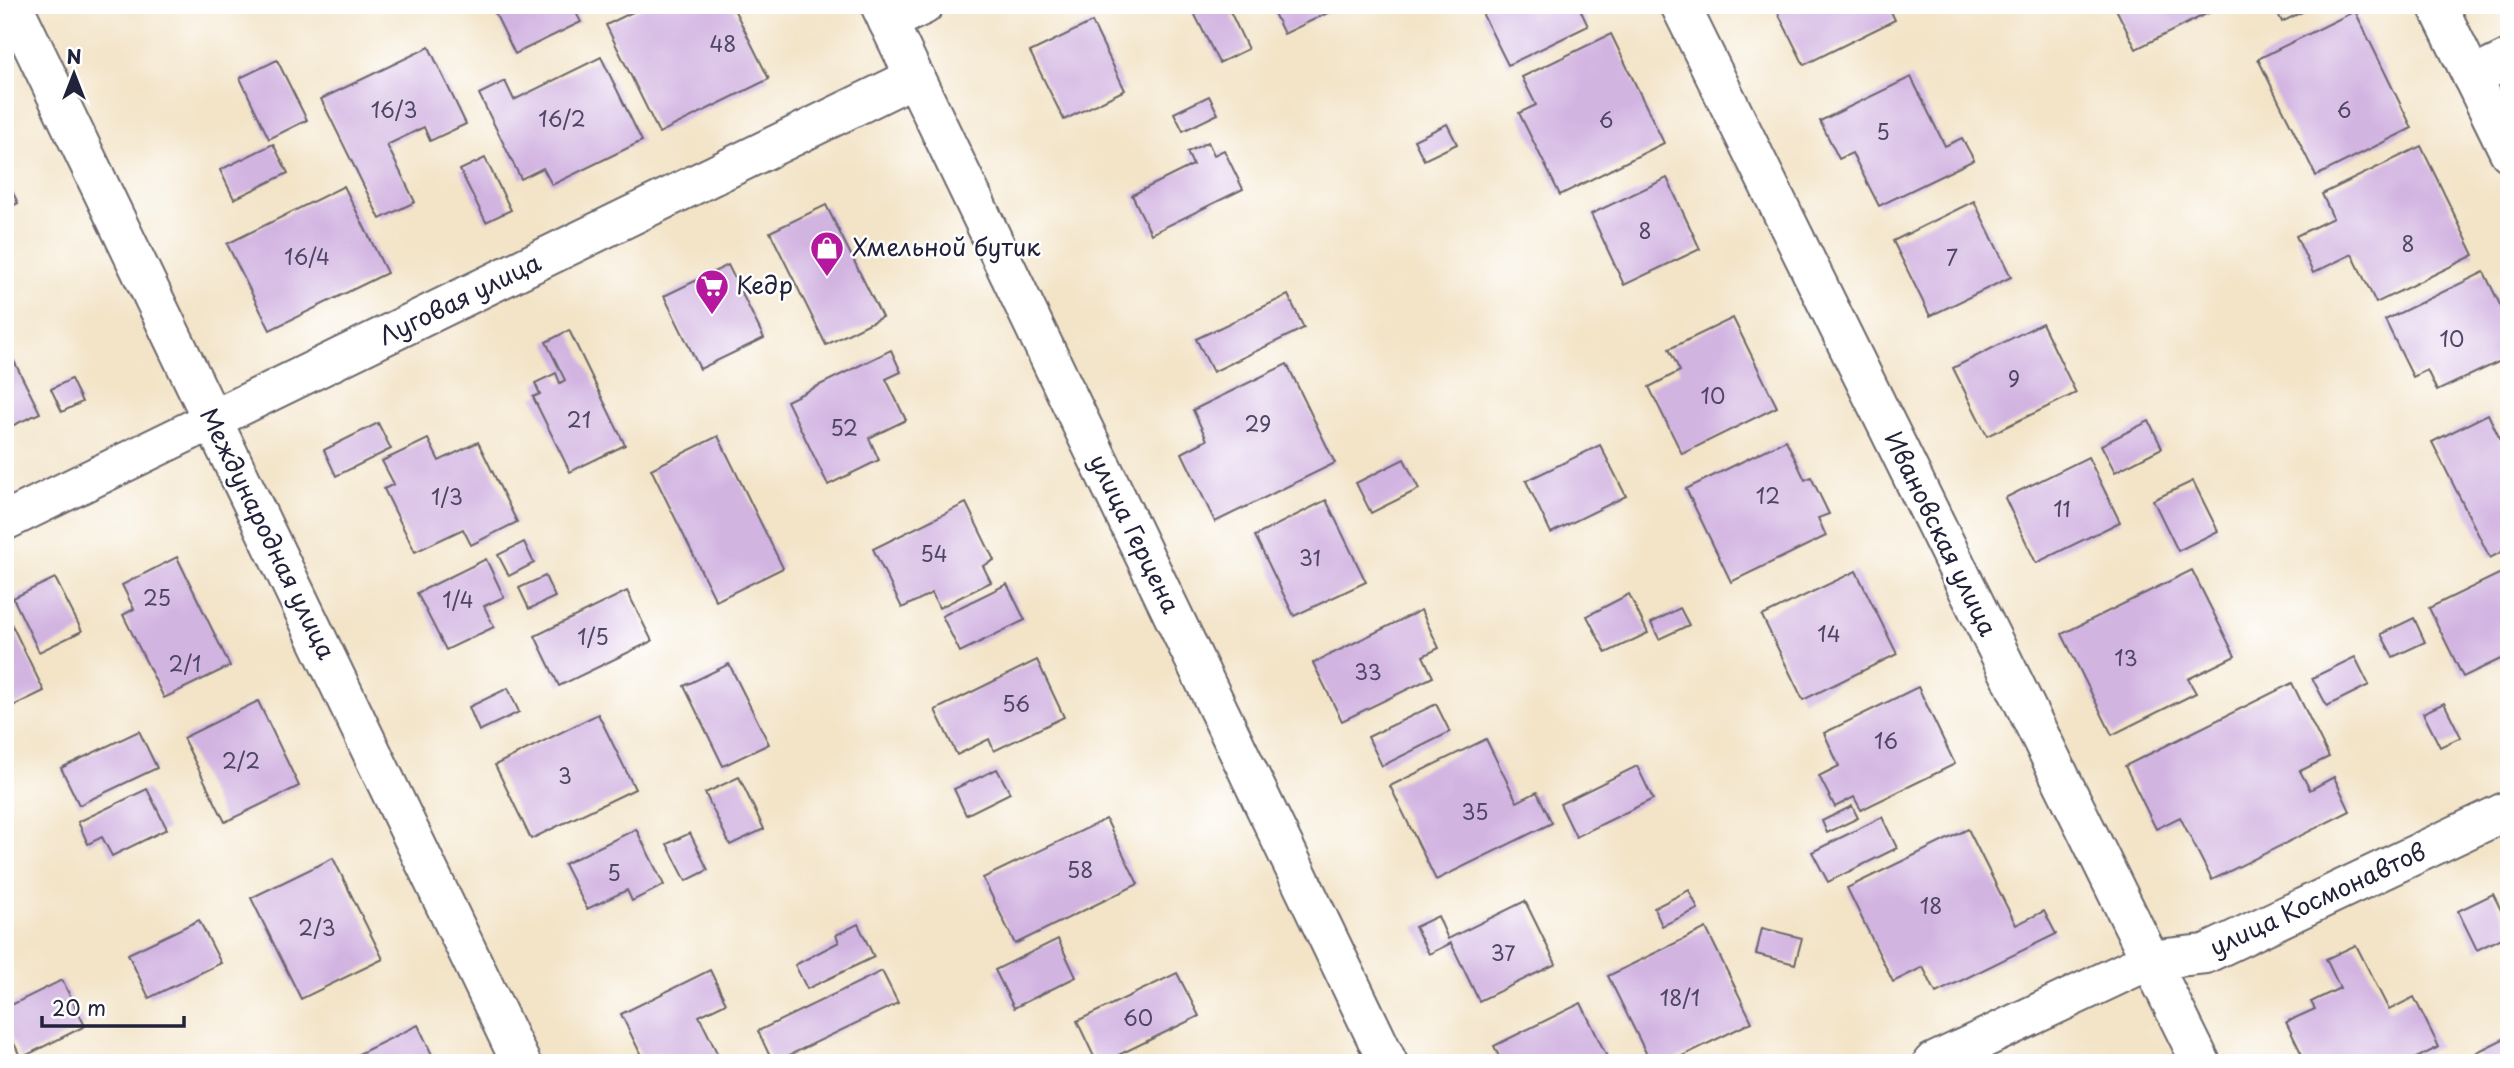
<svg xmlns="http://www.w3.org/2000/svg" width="2514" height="1068" viewBox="0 0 2514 1068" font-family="'Playpen Sans',sans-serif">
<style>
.building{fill:#d2b4e1}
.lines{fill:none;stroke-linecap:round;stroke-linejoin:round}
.minor-casing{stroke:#6b666c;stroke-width:42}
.minor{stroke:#fff;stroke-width:38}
.labels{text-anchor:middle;stroke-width:5;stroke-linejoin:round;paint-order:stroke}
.number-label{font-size:21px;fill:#4e4664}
.poi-label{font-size:24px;fill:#22223b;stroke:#fff;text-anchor:start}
.street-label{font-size:24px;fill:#22223b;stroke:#fff}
</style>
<rect width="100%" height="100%" fill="#fff"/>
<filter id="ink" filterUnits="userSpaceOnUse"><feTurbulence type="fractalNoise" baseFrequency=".0143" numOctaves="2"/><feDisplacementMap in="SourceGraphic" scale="14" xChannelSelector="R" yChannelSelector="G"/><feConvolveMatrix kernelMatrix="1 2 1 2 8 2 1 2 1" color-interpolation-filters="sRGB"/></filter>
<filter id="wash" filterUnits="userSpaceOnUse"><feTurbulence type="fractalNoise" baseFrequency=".00686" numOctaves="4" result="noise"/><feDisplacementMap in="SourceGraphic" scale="28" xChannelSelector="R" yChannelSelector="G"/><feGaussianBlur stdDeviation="1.57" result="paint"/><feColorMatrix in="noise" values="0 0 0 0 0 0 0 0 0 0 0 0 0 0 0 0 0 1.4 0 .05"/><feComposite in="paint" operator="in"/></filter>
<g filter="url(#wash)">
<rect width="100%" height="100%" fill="#f3e4c8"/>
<g id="blocks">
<g class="building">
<path d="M491 5H572L581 22 515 54Z"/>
<path d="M647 5H732L769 79 659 133 606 25Z"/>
<path d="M1190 5H1227L1248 49 1219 63Z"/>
<path d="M1270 5H1344L1284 34Z"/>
<path d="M1486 5H1578L1588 26 1508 65 1483 15Z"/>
<path d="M1774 5H1888L1895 20 1804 65Z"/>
<path d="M2114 5H2224L2136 49Z"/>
<path d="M2274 5H2316L2282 22Z"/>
<path d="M2355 11 2412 128 2316 176 2258 59Z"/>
<path d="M1092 22 1125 90 1064 120 1030 52Z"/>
<path d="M1611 34 1664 143 1560 195 1519 113 1536 105 1522 77Z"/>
<path d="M429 47 466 124 430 141 424 127 387 145 415 202 380 219 321 99Z"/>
<path d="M601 57 642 141 552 185 543 168 521 179 479 94 505 81 514 100Z"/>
<path d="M277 60 307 120 269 139 240 78Z"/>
<path d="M1911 77 1945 146 1962 138 1974 160 1879 206 1852 153 1839 159 1820 121Z"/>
<path d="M1209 96 1218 114 1183 131 1174 113Z"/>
<path d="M1447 124 1457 144 1424 160 1414 140Z"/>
<path d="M1208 142 1214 155 1224 150 1243 189 1151 234 1132 195 1193 165 1187 152Z"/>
<path d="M273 144 288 173 234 199 220 170Z"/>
<path d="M2421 146 2474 255 2376 303 2352 254 2313 273 2296 236 2333 218 2322 194Z"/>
<path d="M485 158 511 210 486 222 460 170Z"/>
<path d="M5 177 18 203 5 210Z"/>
<path d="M1667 178 1700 249 1624 285 1591 214Z"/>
<path d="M344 186 387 273 270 330 227 244Z"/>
<path d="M1974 201 2011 277 1930 316 1893 241Z"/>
<path d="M826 205 882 317 826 345 770 232Z"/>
<path d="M728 265 764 338 700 369 664 296Z"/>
<path d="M2484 272 2509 323V357L2437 391 2427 370 2413 377 2385 320Z"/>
<path d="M1288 295 1304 328 1213 372 1196 339Z"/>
<path d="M1733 318 1777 407 1682 454 1649 387 1680 371 1669 349Z"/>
<path d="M2042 323 2076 393 1987 436 1953 368Z"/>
<path d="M569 330 625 445 570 472 533 397 540 394 535 383 556 373 560 383 565 380 546 342Z"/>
<path d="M5 343 40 413 5 429Z"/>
<path d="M891 350 901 372 886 379 906 420 869 438 879 460 828 485 787 401Z"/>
<path d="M1287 364 1335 463 1215 522 1182 453 1207 440 1193 410Z"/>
<path d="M71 379 82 402 62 412 51 389Z"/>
<path d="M2488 414 2507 454 2509 453V548L2490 558 2432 442Z"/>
<path d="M2149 421 2162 448 2115 472 2101 445Z"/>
<path d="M378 423 391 449 336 476 324 450Z"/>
<path d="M718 436 783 568 716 601 651 469Z"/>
<path d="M428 439 439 461 478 442 517 522 471 545 463 529 415 552 384 489 394 484 382 461Z"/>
<path d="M1786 440 1805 480 1811 477 1829 514 1818 518 1826 536 1731 582 1686 489Z"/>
<path d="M1600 445 1626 496 1551 533 1526 481Z"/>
<path d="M2088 457 2120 522 2036 563 2005 498Z"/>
<path d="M1404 459 1419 489 1371 513 1356 483Z"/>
<path d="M2193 481 2218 531 2178 551 2153 500Z"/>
<path d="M1326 500 1366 582 1294 616 1255 536Z"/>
<path d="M966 503 994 560 983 566 991 582 939 608 932 593 902 608 873 549Z"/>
<path d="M524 542 534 563 509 576 498 555Z"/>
<path d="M177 557 230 666 164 698 123 615 134 609 122 585Z"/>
<path d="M486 559 504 597 484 606 494 627 446 650 417 593Z"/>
<path d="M2509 569V655L2463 677 2429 608Z"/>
<path d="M2192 570 2235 656 2188 679 2196 693 2112 735 2062 634Z"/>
<path d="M1856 571 1897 654 1803 700 1762 616Z"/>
<path d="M545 576 555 597 529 609 519 588Z"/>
<path d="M55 578 82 631 39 652 13 598Z"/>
<path d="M1007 584 1025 620 960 652 942 616Z"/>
<path d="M627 591 652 641 559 686 535 636Z"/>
<path d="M1629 594 1648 633 1606 653 1587 616Z"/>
<path d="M1680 608 1689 625 1659 639 1651 623Z"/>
<path d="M1421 610 1439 648 1423 656 1433 677 1342 721 1313 663Z"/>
<path d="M2414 618 2425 642 2393 657 2381 634Z"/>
<path d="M10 621 44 691 5 710V624Z"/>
<path d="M2355 657 2369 685 2327 706 2312 678Z"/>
<path d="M1037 660 1064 717 994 751 989 739 957 755 935 710Z"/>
<path d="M729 664 769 744 723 766 684 686Z"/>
<path d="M2292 683 2329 757 2300 771 2310 790 2334 777 2350 811 2212 880 2180 817 2156 829 2125 766Z"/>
<path d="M1918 687 1955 764 1861 810 1854 797 1835 807 1819 776 1839 766 1824 733Z"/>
<path d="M508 688 519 712 479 731 469 707Z"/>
<path d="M258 701 299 786 225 822 183 738Z"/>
<path d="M2444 703 2461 737 2440 747 2423 713Z"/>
<path d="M1436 704 1450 732 1382 766 1368 737Z"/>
<path d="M598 714 635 789 531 839 495 765Z"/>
<path d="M139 731 157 768 79 805 61 768Z"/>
<path d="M1486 739 1517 802 1537 792 1552 823 1436 880 1390 786Z"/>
<path d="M1637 766 1653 799 1576 837 1560 804Z"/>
<path d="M997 769 1010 793 966 815 954 789Z"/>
<path d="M739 777 764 829 730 845 705 793Z"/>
<path d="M147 789 167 829 112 856 102 837 88 844 78 822Z"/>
<path d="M1852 806 1858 818 1827 833 1822 821Z"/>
<path d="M1882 817 1897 848 1828 882 1812 852Z"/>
<path d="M1106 819 1138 884 1015 944 983 878Z"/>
<path d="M636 829 664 885 632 901 627 890 587 909 564 864Z"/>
<path d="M1968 829 2016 925 2044 911 2056 934 1936 993 1923 967 1893 982 1847 888Z"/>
<path d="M690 833 708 870 686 881 667 844Z"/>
<path d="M333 858 383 959 301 999 251 898Z"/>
<path d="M1689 890 1698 909 1662 926 1654 908Z"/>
<path d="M2493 894 2509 926V934L2477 950 2458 911Z"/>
<path d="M1525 901 1556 964 1479 1001 1451 943 1429 954 1415 927 1438 916 1448 939Z"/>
<path d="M199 920 221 963 149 998 128 954Z"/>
<path d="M858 924 874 957 807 989 795 965 839 942 836 935Z"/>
<path d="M1706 928 1752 1022 1668 1063H1651L1608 976Z"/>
<path d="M1762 928 1802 938 1795 964 1756 954Z"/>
<path d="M1058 939 1076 977 1014 1008 995 970Z"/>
<path d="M2356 945 2389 1010 2414 997 2439 1047 2406 1063H2306L2286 1022 2315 1009 2311 1002 2340 988 2326 959Z"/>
<path d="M710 970 726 1003 699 1016 722 1063H645L621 1014Z"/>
<path d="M882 971 898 1003 773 1063 758 1031Z"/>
<path d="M1177 973 1199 1016 1102 1063H1097L1077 1021Z"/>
<path d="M62 980 85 1026 21 1058 5 1025V1008Z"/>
<path d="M1581 1003 1610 1063H1502L1494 1046Z"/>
<path d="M418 1025 436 1063H340Z"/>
<path d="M2509 1036V1063H2483L2477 1052Z"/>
</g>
</g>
</g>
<g filter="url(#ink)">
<use href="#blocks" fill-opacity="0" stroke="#6b666c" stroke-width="2"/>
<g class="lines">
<g class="minor-casing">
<g id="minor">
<path d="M13 5 521 1063"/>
<path d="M880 5 1388 1063"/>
<path d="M1680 5 2201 1063"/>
<path d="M2437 5 2509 152"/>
<path d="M888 22 924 5"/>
<path d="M2472 77 2509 59"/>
<path d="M5 521 915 77"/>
<path d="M1932 1063 2150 960 2205 954 2509 810"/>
</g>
</g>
<use href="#minor" class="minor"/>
</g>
</g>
<defs>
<g id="shop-pin" transform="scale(1.75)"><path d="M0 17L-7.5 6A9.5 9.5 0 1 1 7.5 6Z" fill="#b5179e" stroke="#fff"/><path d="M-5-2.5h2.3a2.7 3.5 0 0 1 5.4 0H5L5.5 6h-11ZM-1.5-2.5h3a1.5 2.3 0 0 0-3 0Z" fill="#fff"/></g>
<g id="supermarket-pin" transform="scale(1.75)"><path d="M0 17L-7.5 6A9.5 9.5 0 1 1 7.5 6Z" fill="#b5179e" stroke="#fff"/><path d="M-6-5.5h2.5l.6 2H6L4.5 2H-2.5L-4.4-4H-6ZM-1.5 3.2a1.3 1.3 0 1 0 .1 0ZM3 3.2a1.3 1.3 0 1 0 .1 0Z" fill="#fff"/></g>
</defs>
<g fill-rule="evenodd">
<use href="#shop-pin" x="827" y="248"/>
<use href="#supermarket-pin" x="712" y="286"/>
</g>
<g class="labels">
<g class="number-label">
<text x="723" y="52">48</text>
<text x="394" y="118">16/3</text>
<text x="2344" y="118">6</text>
<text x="562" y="127">16/2</text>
<text x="1606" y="128">6</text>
<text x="1883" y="140">5</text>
<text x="1645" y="239">8</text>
<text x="2408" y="252">8</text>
<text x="307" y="265">16/4</text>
<text x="1952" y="266">7</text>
<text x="2452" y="347">10</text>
<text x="2014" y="387">9</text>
<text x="1713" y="404">10</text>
<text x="579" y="428">21</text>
<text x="1258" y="432">29</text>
<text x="844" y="436">52</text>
<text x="1768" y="504">12</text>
<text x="447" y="505">1/3</text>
<text x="2062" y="517">11</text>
<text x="934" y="562">54</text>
<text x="1310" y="566">31</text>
<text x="157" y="606">25</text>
<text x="458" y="608">1/4</text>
<text x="1829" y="642">14</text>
<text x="593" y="645">1/5</text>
<text x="2126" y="666">13</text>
<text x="185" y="672">2/1</text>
<text x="1368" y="680">33</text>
<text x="1016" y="712">56</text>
<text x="1886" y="749">16</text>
<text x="241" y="769">2/2</text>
<text x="565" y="784">3</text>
<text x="1475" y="820">35</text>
<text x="1080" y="878">58</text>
<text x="614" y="881">5</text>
<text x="1931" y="914">18</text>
<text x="317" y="936">2/3</text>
<text x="1503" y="961">37</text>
<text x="1680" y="1006">18/1</text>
<text x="1138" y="1026">60</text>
</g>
<g class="poi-label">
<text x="852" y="256">Хмельной бутик</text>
<text x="736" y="294">Кедр</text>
</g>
<g class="street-label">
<text transform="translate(460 300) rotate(-26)" y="8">Луговая улица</text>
<text transform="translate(267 534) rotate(64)" y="8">Международная улица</text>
<text transform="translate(1134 534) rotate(64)" y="8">улица Герцена</text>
<text transform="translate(1940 534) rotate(64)" y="8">Ивановская улица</text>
<text transform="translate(2318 900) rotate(-25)" y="8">улица Космонавтов</text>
</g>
</g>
<rect width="2514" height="1068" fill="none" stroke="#fff" stroke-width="28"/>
<g transform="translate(74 74)" stroke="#ffffff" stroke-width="5" paint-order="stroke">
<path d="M0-5L12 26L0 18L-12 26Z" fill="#22223b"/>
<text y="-10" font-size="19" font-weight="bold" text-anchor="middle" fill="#22223b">N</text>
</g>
<path d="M42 1016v10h142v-10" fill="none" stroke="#22223b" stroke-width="3.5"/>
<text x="52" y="1016" font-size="21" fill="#22223b" stroke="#ffffff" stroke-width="5" paint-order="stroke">20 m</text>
</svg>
